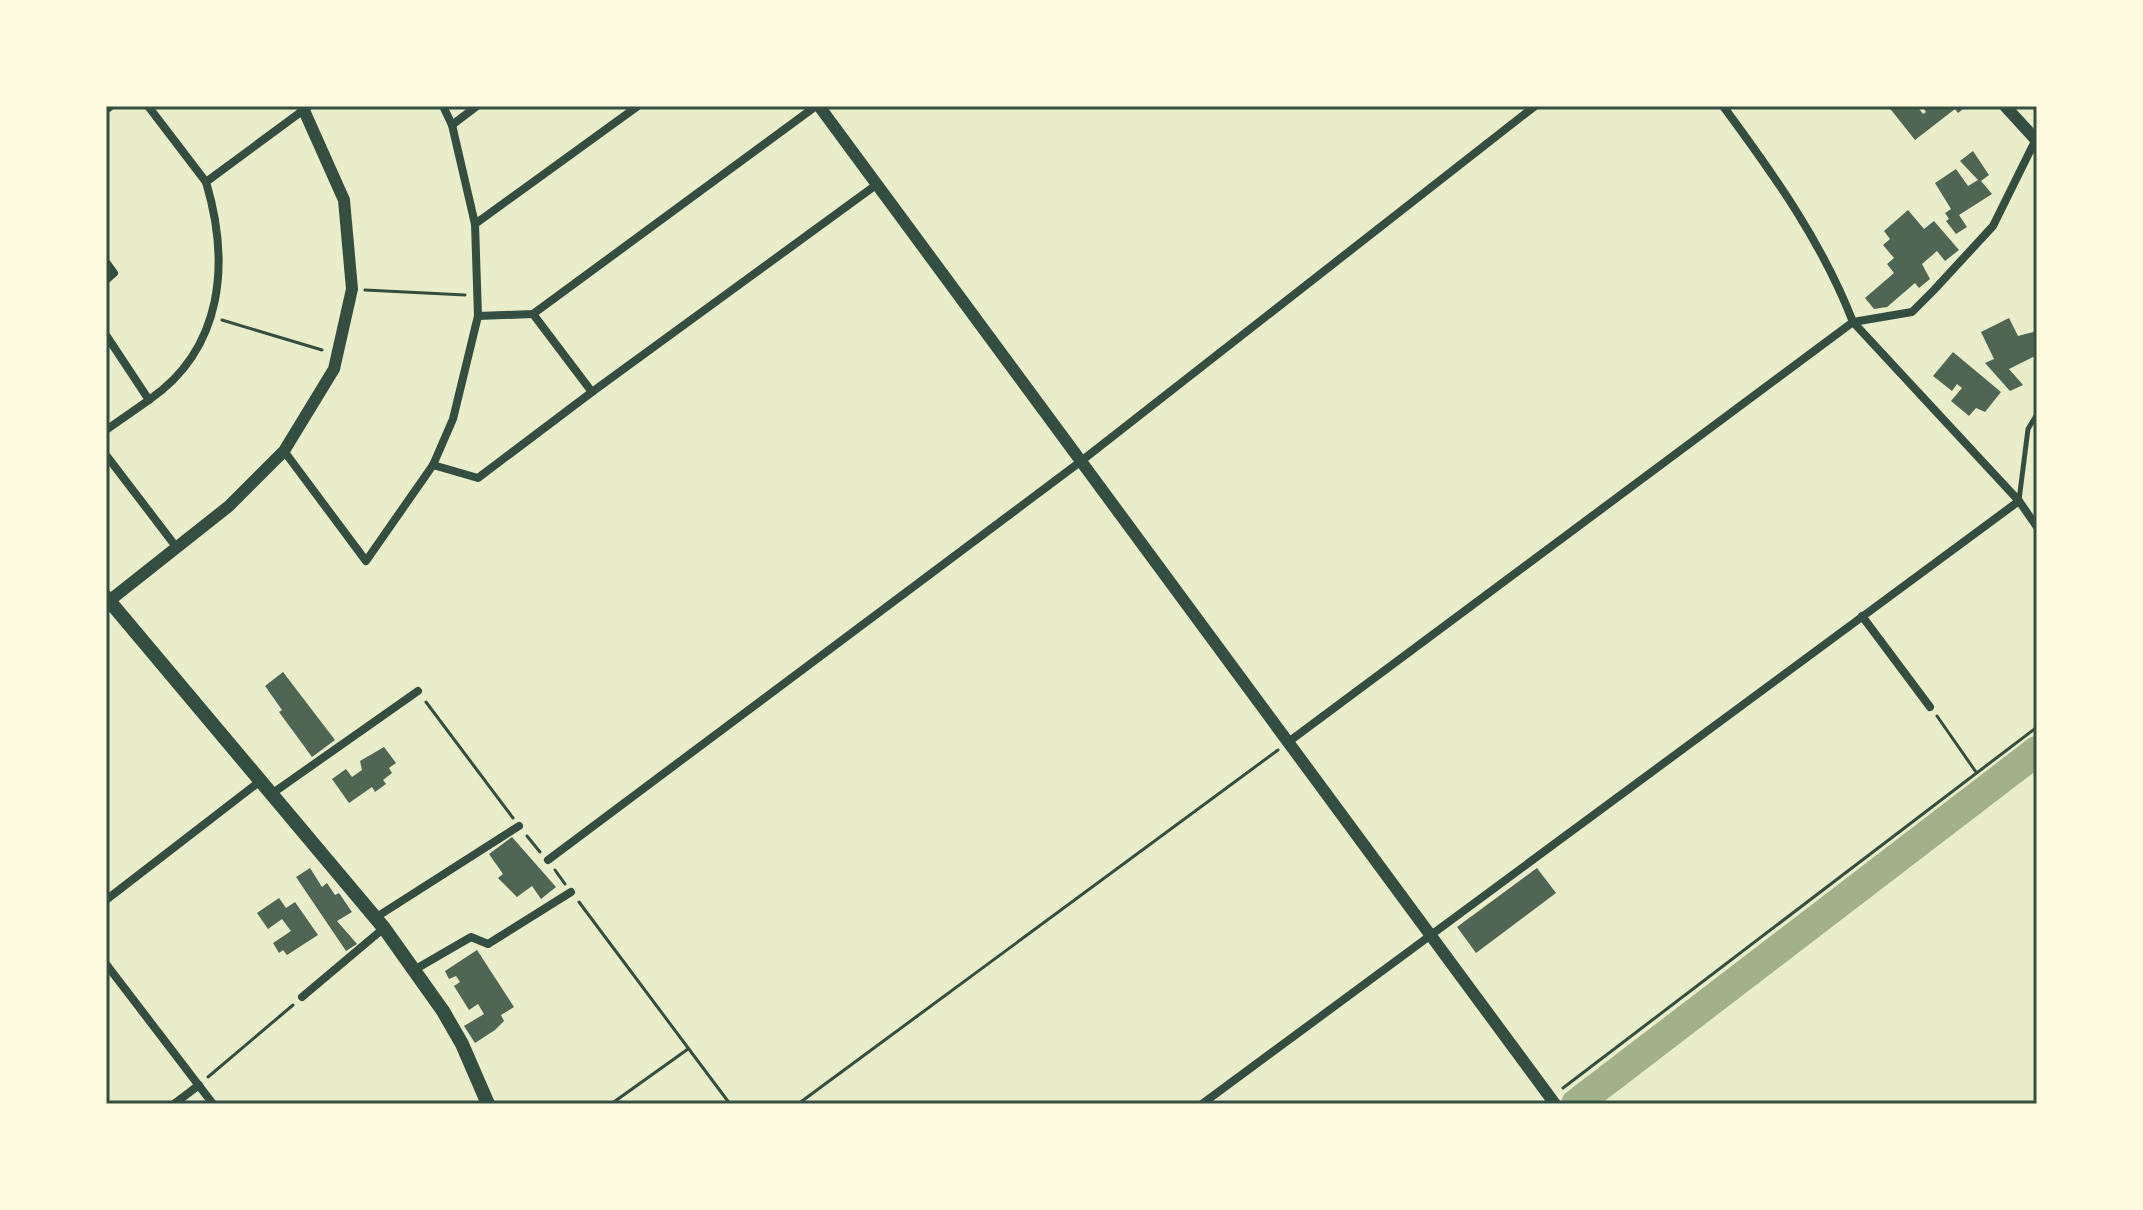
<svg xmlns="http://www.w3.org/2000/svg" width="2143" height="1210" viewBox="0 0 2143 1210" font-family="'Golos Text',sans-serif">
<style>
.lines{fill:none;stroke-linecap:round;stroke-linejoin:round}
.river{stroke:#a3b18a;stroke-width:30}
.building{fill:#4f6655}
.path{stroke:#344e41;stroke-width:3}
.service{stroke:#344e41;stroke-width:5}
.minor{stroke:#344e41;stroke-width:8}
.tertiary{stroke:#344e41;stroke-width:12}
.secondary{stroke:#344e41;stroke-width:14}
.neatline{fill:none;stroke:#344e41;stroke-width:3}
</style>
<rect width="100%" height="100%" fill="#e9edc9"/>
<g class="lines">
<path class="river" d="M1576 1104 2037 751"/>
</g>
<g class="building">
<path d="M1888 106H1917L1923 114 1926 112 1922 106H1967L1958 113 1955 109 1915 140Z"/>
<path d="M1973 151 1989 175 1981 181 1992 194 1959 215 1967 227 1956 234 1946 221 1949 219 1945 213 1951 209 1935 183 1956 169 1968 186 1978 180 1960 161Z"/>
<path d="M1908 210 1924 229 1934 221 1959 250 1945 261 1937 251 1922 264 1930 279 1919 288 1915 283 1887 307 1874 309 1865 298 1894 273 1887 264 1894 258 1883 245 1890 239 1884 231Z"/>
<path d="M2009 318 2018 336 2037 331V355L2009 369 2023 385 2010 391 1985 363 1994 359 1981 332Z"/>
<path d="M1953 352 2001 392 1985 412 1976 408 1969 416 1951 401 1962 388 1957 384 1952 391 1933 376Z"/>
<path d="M283 672 335 740 312 757 279 712 282 710 265 686Z"/>
<path d="M384 747 396 763 389 768 392 773 383 780 386 784 375 792 372 787 349 803 332 779 346 769 352 777 362 770 360 761Z"/>
<path d="M512 837 556 887 541 899 532 886 517 897 498 878 503 874 489 854Z"/>
<path d="M310 868 322 887 327 883 335 895 339 893 352 912 337 921 357 944 346 951 296 877Z"/>
<path d="M1537 868 1556 893 1476 953 1457 927Z"/>
<path d="M279 898 286 908 295 902 318 935 287 955 283 950 279 953 273 943 291 931 282 919 268 929 257 913Z"/>
<path d="M477 950 514 1007 501 1015 504 1021 495 1030 475 1043 464 1026 484 1014 478 1004 469 1010 454 986 460 982 456 976 449 979 445 971Z"/>
</g>
<g class="lines">
<g class="path">
<path d="M365 290 465 295"/>
<path d="M222 320 322 350"/>
<path d="M426 702 513 818"/>
<path d="M1937 716 1976 772"/>
<path d="M527 836 540 852"/>
<path d="M555 870 565 884"/>
<path d="M579 902 730 1104"/>
<path d="M208 1077 293 1005"/>
<path d="M1563 1088 2037 727"/>
<path d="M611 1104 688 1049"/>
<path d="M798 1104 1278 750"/>
</g>
<path class="service" d="M2019 500 2028 429 2037 414"/>
<g class="minor">
<path d="M148 106 206 182 309 106"/>
<path d="M1723 106C1774 175 1822 242 1853 322L2019 501 2037 527"/>
<path d="M106 110 111 106"/>
<path d="M452 125 477 106"/>
<path d="M475 224 638 106"/>
<path d="M106 262 114 273 106 280"/>
<path d="M533 314 592 392 876 185"/>
<path d="M478 316 533 314 816 106"/>
<path d="M106 335 149 400 106 430"/>
<path d="M149 400C224 348 230 262 206 182"/>
<path d="M284 451 366 561 433 465 453 419 478 316 475 224 452 125 443 106"/>
<path d="M106 455 177 548"/>
<path d="M433 465 478 478 592 392"/>
<path d="M1862 616 1930 707"/>
<path d="M1287 743 1853 322 1912 312 1934 290 1993 226 2037 137"/>
<path d="M270 795 418 691"/>
<path d="M548 860 1080 462 1535 106"/>
<path d="M106 900 259 782"/>
<path d="M375 918 519 826"/>
<path d="M106 964 213 1104"/>
<path d="M414 970 471 937 488 944 571 892"/>
<path d="M302 997 384 928"/>
<path d="M174 1104 199 1085"/>
<path d="M1202 1104 2019 501"/>
</g>
<g class="tertiary">
<path d="M819 106 1555 1104"/>
<path d="M2005 106 2037 141"/>
<path d="M109 601 229 506 284 451 334 369 352 289 344 200 302 106"/>
</g>
<path class="secondary" d="M106 597 384 928 443 1011 462 1044 488 1104"/>
</g>
<rect width="2143" height="1210" fill="none" stroke="#fefae0" stroke-width="216"/>
<rect x="108" y="108" width="1927" height="994" class="neatline"/>
</svg>
